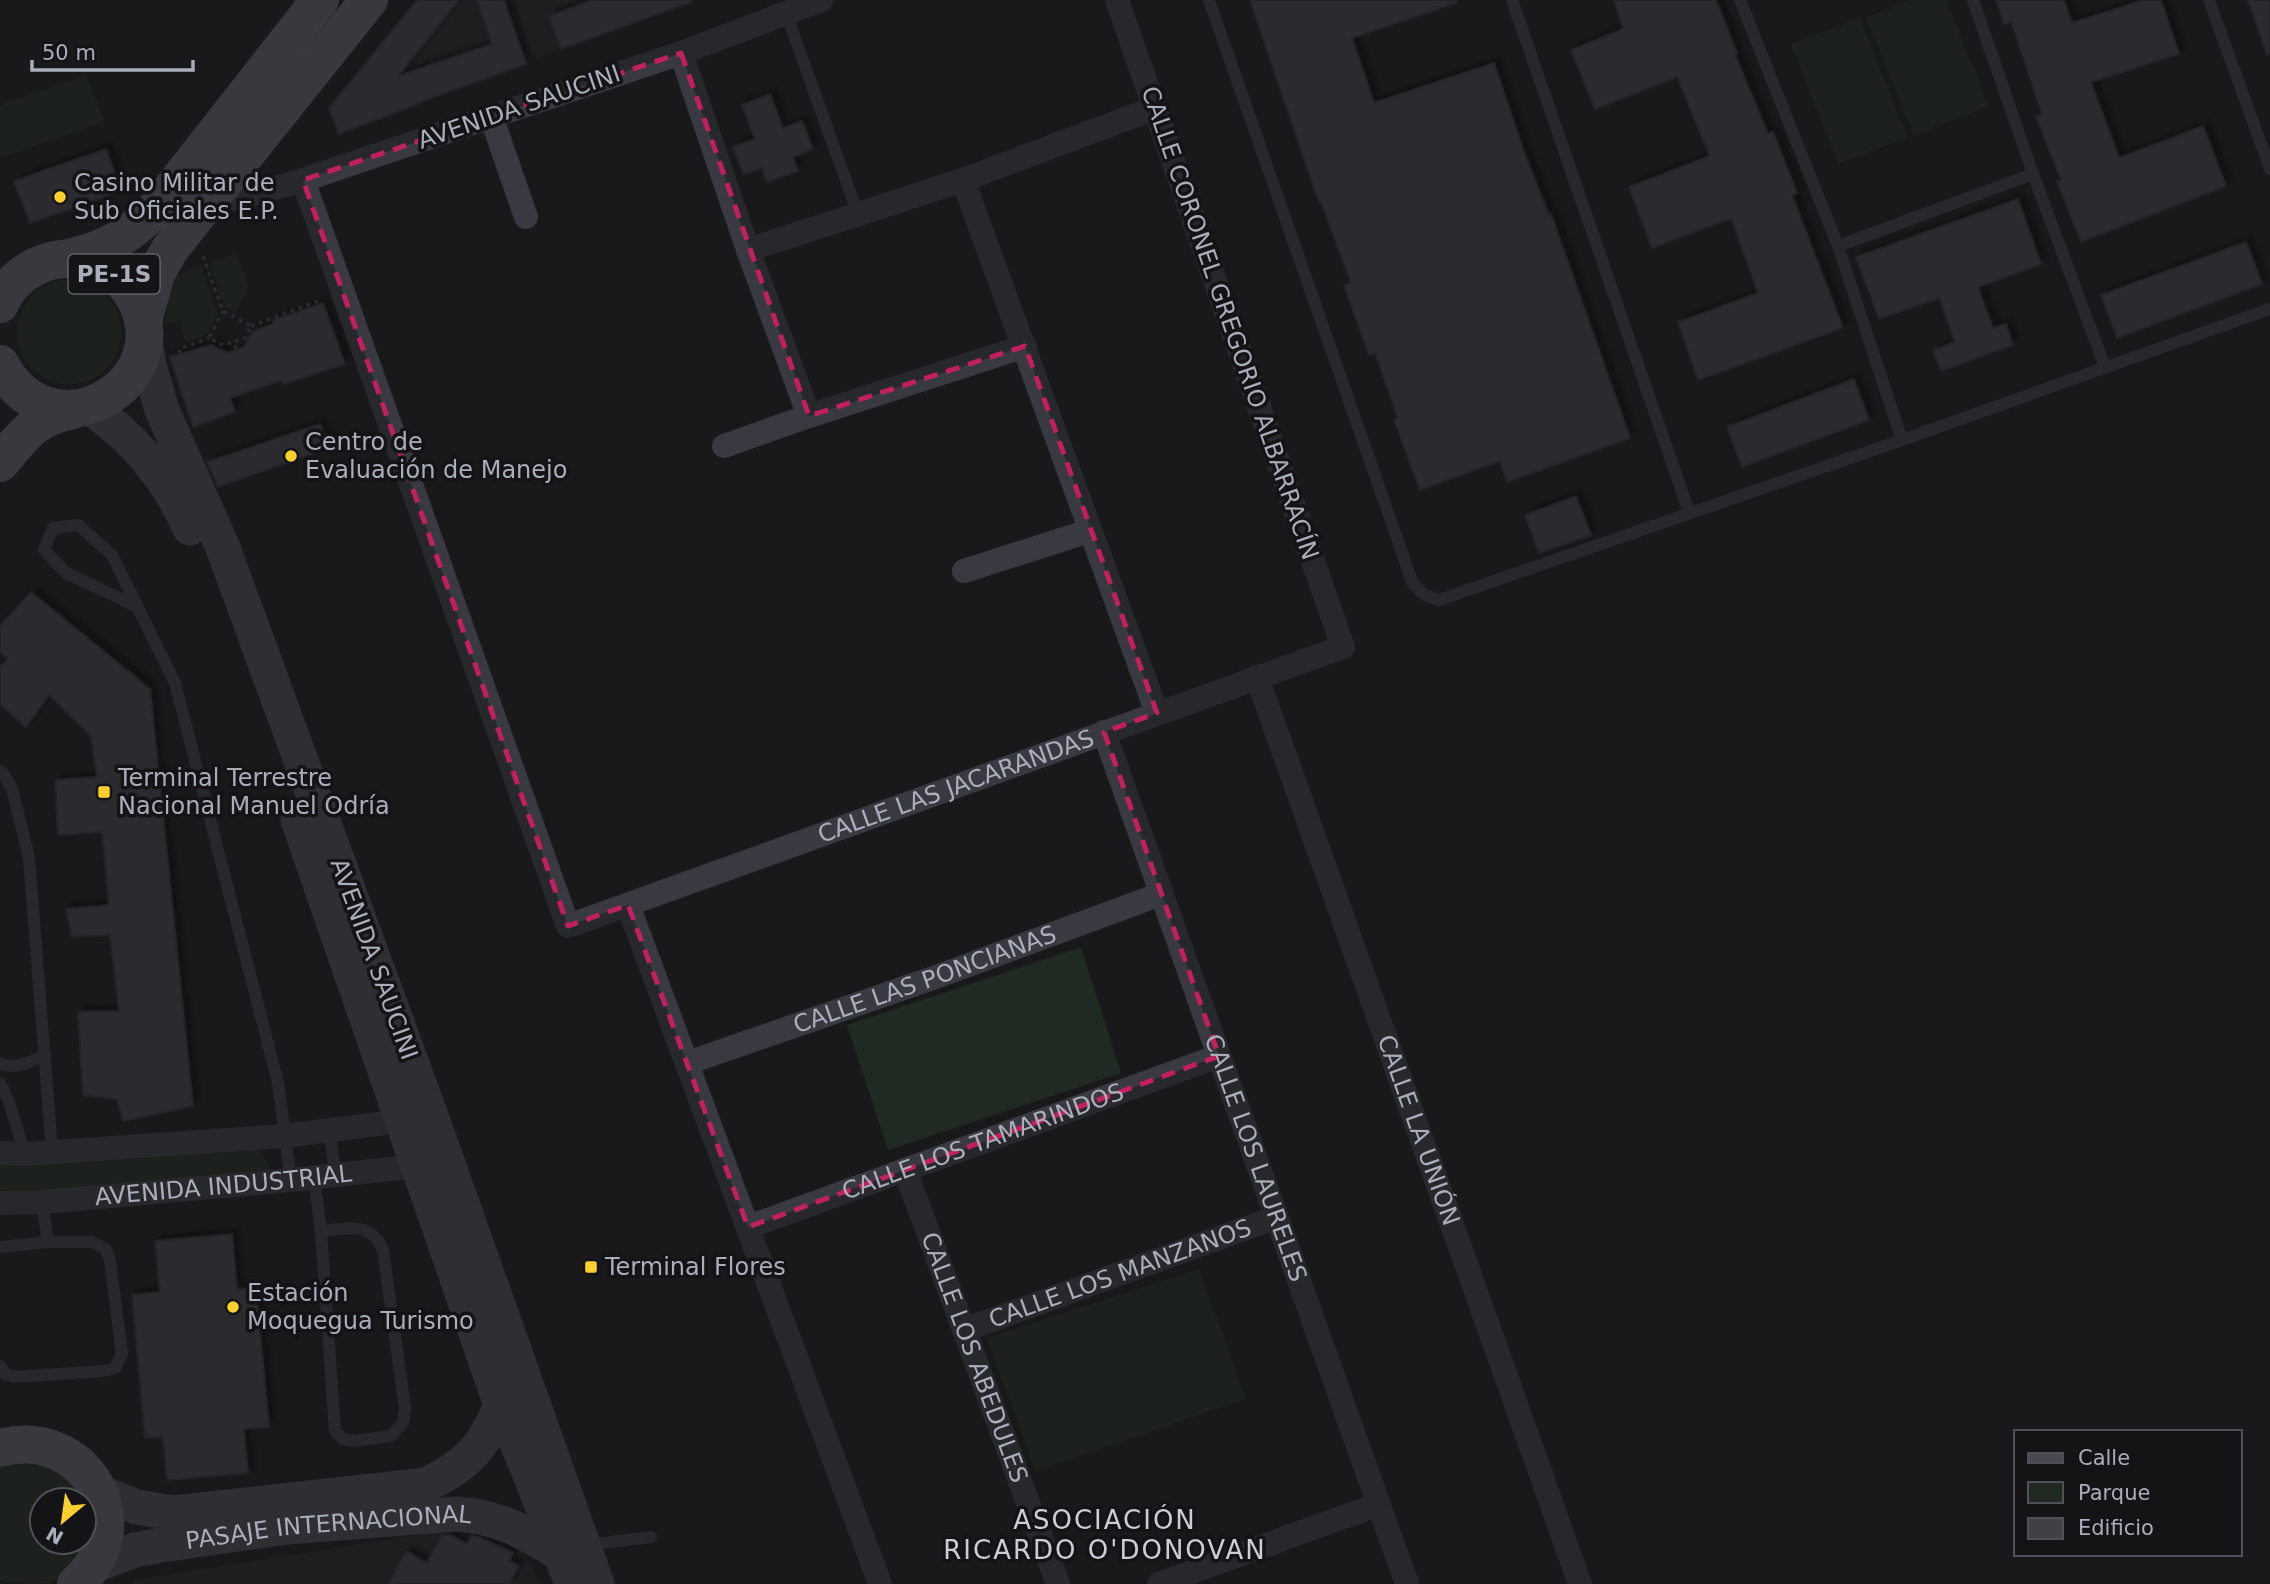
<svg xmlns="http://www.w3.org/2000/svg" width="2270" height="1584" viewBox="0 0 2270 1584" font-family="'DejaVu Sans',sans-serif">
<style>
.built{fill:#252428}
.green{fill:#202a22;fill-rule:evenodd}
.building{fill:#404046;stroke:#333237;stroke-width:2;filter:url(#shadow)}
.lines{fill:none;stroke-linecap:round;stroke-linejoin:round}
.path{stroke:#3f4148;stroke-width:3.5;stroke-dasharray:3.5 5;stroke-linecap:butt}
.service{stroke:#393a41;stroke-width:12}
.minor{stroke:#393a41;stroke-width:24}
.secondary{stroke:#474851;stroke-width:35}
.trunk{stroke:#5d5e69;stroke-width:38}
.marked{fill:none;stroke:#c11f60;stroke-width:5;stroke-dasharray:14 9;stroke-linejoin:round}
.poi-dot{fill:#ffd02d;stroke:#141416;stroke-width:2.5}
.labels{text-anchor:middle;stroke-width:7;stroke-linejoin:round;paint-order:stroke}
.shield{fill:#141416;stroke:#7d7f8a;stroke-width:2}
.shield-label{font-size:23px;font-weight:bold;fill:#aaadbc}
.street-label{font-size:24px;fill:#aaadbc;stroke:#141416}
.poi-label{font-size:24px;fill:#aaadbc;stroke:#141416;text-anchor:start}
.neighbourhood-label{font-size:26px;letter-spacing:2px;fill:#cbcdd7;stroke:#141416}
</style>
<defs>
<filter id="shadow"><feDropShadow dx="6" dy="-6" stdDeviation="2" flood-color="#0009"/></filter>
</defs>
<rect width="100%" height="100%" fill="#19191b"/>
<g class="built">
<path d="M417 0H697L561 49 339 134 385 41Z"/>
<path d="M475 1526 502 1536 525 1555 540 1584H131L135 1580Z"/>
</g>
<g class="green">
<path d="M1911 0H1946L1989 106 1914 135 1866 18Z"/>
<path d="M1860 18 1907 137 1838 164 1791 44Z"/>
<path d="M87 75 104 122 0 158V105Z"/>
<path d="M237 253 249 288 235 312 225 307 210 263Z"/>
<path d="M201 266 218 314 207 335 185 341 180 321 165 324 168 301 177 275Z"/>
<circle cx="69" cy="332" r="52"/>
<path d="M1081 947 1121 1073 888 1150 847 1025Z"/>
<path d="M259 1149 272 1171 0 1198V1162Z"/>
<path d="M1199 1269 1246 1399 1035 1471 987 1338Z"/>
<path d="M21 1457C30 1458 40 1458 48 1461 63 1466 72 1476 80 1489 97 1517 91 1550 66 1571 61 1576 55 1581 48 1583 34 1584 14 1584 0 1580V1462ZM42 1500H84V1542H42Z"/>
</g>
<g class="building">
<path d="M417 0H459L398 76 492 44 477 0H504L526 64 420 102V103L339 134 329 108Z"/>
<path d="M593 0H691V2L561 49 549 16Z"/>
<path d="M1250 0H1456V3L1352 38 1374 103 1494 63 1524 152 1549 215 1551 214 1630 438 1507 482 1500 461 1420 490 1394 420 1398 418 1375 353 1369 355 1344 285 1351 283 1321 202 1319 203Z"/>
<path d="M1614 0H1716L1737 53 1735 55 1768 134 1773 132 1797 193 1792 195 1843 328 1698 380 1678 322 1758 293 1731 218 1652 248 1629 187 1710 156 1677 77 1595 109 1571 50 1623 29Z"/>
<path d="M1996 0H2064L2072 23 2143 0H2161L2179 54 2091 82 2119 158 2203 126 2226 186 2081 242 2057 181 2061 180 2036 116 2042 114 2011 21 2004 24Z"/>
<path d="M2248 0H2270V54L2267 55Z"/>
<path d="M770 94 783 128 802 121 813 149 793 157 798 171 767 182 762 168 744 174 733 147 755 139 742 105Z"/>
<path d="M106 149 121 191 30 223 14 181Z"/>
<path d="M2018 199 2041 264 1978 287 1993 328 2006 324 2013 345 1941 371 1933 350 1955 342 1939 298 1879 319 1856 257Z"/>
<path d="M2246 242 2262 284 2117 338 2101 295Z"/>
<path d="M323 303 345 364 284 384 282 380 230 398 235 412 193 427 170 357 211 345 228 353 244 347 253 331 271 325 274 320Z"/>
<path d="M1854 379 1869 420 1742 467 1727 427Z"/>
<path d="M320 424 329 448 218 487 207 462Z"/>
<path d="M1576 496 1591 535 1539 553 1525 515Z"/>
<path d="M31 592 150 689 193 1106 123 1121 117 1099 83 1095 78 1012 119 1011 110 935 72 937 66 909 109 905 102 832 58 835 55 780 97 777 91 736 49 695 26 727 0 704V667L8 659 0 652V626Z"/>
<path d="M232 1234 237 1289 256 1288 269 1427 244 1429 248 1473 167 1480 163 1437 145 1438 132 1295 160 1292 155 1241Z"/>
<path d="M442 1535H450L467 1544 471 1536 481 1538 513 1553 509 1561 519 1566 509 1584H388L406 1551 427 1563Z"/>
</g>
<g class="lines">
<g class="path">
<path d="M203 256 223 311 251 326 245 338 234 342 236 350"/>
<path d="M223 311 209 338 223 345 234 342"/>
<path d="M251 326 321 300"/>
<path d="M180 353 179 349 209 338"/>
</g>
<g class="service">
<path d="M1209 0 1413 584 1425 595 1439 600 1902 440 2270 309"/>
<path d="M1512 0 1689 512"/>
<path d="M1740 0 1838 246 1902 440"/>
<path d="M1973 0 2033 174 2105 367"/>
<path d="M2209 0 2270 169"/>
<path d="M786 13 858 214"/>
<path d="M1838 246 2033 174"/>
<path d="M138 607 66 573 44 550 53 528 78 525 112 555 175 683 278 1083 291 1180"/>
<path d="M0 771 3 773 12 789 29 858 52 1151"/>
<path d="M0 1064C17 1069 29 1063 44 1055"/>
<path d="M0 1083 9 1102 25 1154"/>
<path d="M330 1131 335 1175"/>
<path d="M314 1178 321 1231 335 1431 343 1439 354 1441 391 1436 403 1423 405 1408 383 1250C370 1220 348 1229 321 1231"/>
<path d="M42 1202 48 1242"/>
<path d="M0 1247 48 1242H92L106 1249 110 1261 122 1354 115 1368 104 1371 14 1377 5 1374 0 1366"/>
<path d="M587 1545 651 1537"/>
</g>
<g class="minor">
<path d="M681 53 748 250 809 416"/>
<path d="M491 116 526 217"/>
<path id="s1" d="M303 180 568 926 1343 647 1117 0"/>
<path d="M963 180 1157 713"/>
<path d="M213 196 237 199 303 180 681 53 821 0"/>
<path d="M748 250 963 180 1155 108"/>
<path d="M724 446 809 416 1025 346"/>
<path d="M964 571 1089 531"/>
<path id="s2" d="M1257 677 1580 1584"/>
<path id="s3" d="M1104 732 1407 1584"/>
<path d="M628 905 880 1584"/>
<path id="s4" d="M687 1063 936 977 1161 894"/>
<path d="M0 1153 25 1154 284 1136 417 1119"/>
<path id="s5" d="M905 1170 1058 1584"/>
<path id="s6" d="M0 1203 42 1202 291 1180 417 1166 431 1162"/>
<path id="s7" d="M748 1227 1219 1056"/>
<path id="s8" d="M964 1330 1277 1217"/>
<path d="M1159 1584 1379 1504"/>
</g>
<g class="secondary">
<path d="M144 337 150 369 162 410 223 548 431 1116 597 1584"/>
<path d="M89 407C135 438 167 477 190 528"/>
<path d="M298 820 501 1405 532 1479 572 1584"/>
<path d="M99 1492 137 1507 174 1513 426 1485C469 1464 483 1448 501 1405"/>
<path id="s9" d="M93 1566 135 1550 161 1545 286 1527 457 1514C499 1517 523 1531 559 1553"/>
</g>
<g class="trunk">
<path d="M64 259C108 249 124 239 156 209L320 0"/>
<path d="M0 304C10 279 35 262 62 259 84 257 109 266 124 283 197 370 56 468 0 364"/>
<path d="M143 321 156 274 170 249 369 0"/>
<path d="M0 463C26 433 32 419 73 410"/>
<path d="M0 1448C85 1425 143 1525 76 1584"/>
</g>
</g>
<path d="M0 0H2270V1584H0ZM681 53 809 416 1025 346 1157 713 1104 732 1219 1056 748 1227 628 905 568 926 303 180Z" fill="#19191b" fill-opacity=".55" fill-rule="evenodd"/>
<path class="marked" d="M681 53 809 416 1025 346 1157 713 1104 732 1219 1056 748 1227 628 905 568 926 303 180Z"/>
<g class="poi-dot">
<circle cx="60" cy="197" r="7"/>
<circle cx="291" cy="456" r="7"/>
<rect x="97" y="785" width="14" height="14" rx="3.5"/>
<rect x="584" y="1260" width="14" height="14" rx="3.5"/>
<circle cx="233" cy="1307" r="7"/>
</g>
<g class="labels">
<rect class="shield" x="68.5" y="254.5" width="91" height="39" rx="5"/>
<g class="shield-label">
<text x="114" y="282">PE-1S</text>
</g>
<g class="street-label">
<text transform="translate(519 107) rotate(-19)" y="8">AVENIDA SAUCINI</text>
<text transform="translate(1230 323) rotate(71)" y="8">CALLE CORONEL GREGORIO ALBARRACÍN</text>
<text dy="8" stroke="none"><textPath href="#s1" startOffset="1204">CALLE LAS JACARANDAS</textPath></text>
<text transform="translate(374 959) rotate(70)" y="8">AVENIDA SAUCINI</text>
<text dy="8" stroke="none"><textPath href="#s4" startOffset="252">CALLE LAS PONCIANAS</textPath></text>
<text dy="8" stroke="none"><textPath href="#s2" startOffset="481">CALLE LA UNIÓN</textPath></text>
<text dy="8" stroke="none"><textPath href="#s7" startOffset="250">CALLE LOS TAMARINDOS</textPath></text>
<text dy="8" stroke="none"><textPath href="#s3" startOffset="452">CALLE LOS LAURELES</textPath></text>
<text dy="8" stroke="none"><textPath href="#s6" startOffset="224">AVENIDA INDUSTRIAL</textPath></text>
<text dy="8" stroke="none"><textPath href="#s8" startOffset="166">CALLE LOS MANZANOS</textPath></text>
<text dy="8" stroke="none"><textPath href="#s5" startOffset="200">CALLE LOS ABEDULES</textPath></text>
<text dy="8" stroke="none"><textPath href="#s9" startOffset="240">PASAJE INTERNACIONAL</textPath></text>
</g>
<g class="poi-label">
<text x="74" y="191">Casino Militar de<tspan x="74" dy="28">Sub Oficiales E.P.</tspan></text>
<text x="305" y="450">Centro de<tspan x="305" dy="28">Evaluación de Manejo</tspan></text>
<text x="118" y="786">Terminal Terrestre<tspan x="118" dy="28">Nacional Manuel Odría</tspan></text>
<text x="605" y="1275">Terminal Flores</text>
<text x="247" y="1301">Estación<tspan x="247" dy="28">Moquegua Turismo</tspan></text>
</g>
<g class="neighbourhood-label">
<text x="1105" y="1529">ASOCIACIÓN<tspan x="1105" dy="30">RICARDO O'DONOVAN</tspan></text>
</g>
</g>
<rect x="2014" y="1430" width="228" height="126" fill="#141416" stroke="#505158" stroke-width="2"/>
<rect x="2028" y="1453" width="35" height="10" fill="#474851" stroke="#505158" stroke-width="2"/>
<text x="2078" y="1465" font-size="21" fill="#aaadbc">Calle</text>
<rect x="2028" y="1482" width="35" height="21" fill="#202a22" stroke="#505158" stroke-width="2"/>
<text x="2078" y="1500" font-size="21" fill="#aaadbc">Parque</text>
<rect x="2028" y="1518" width="35" height="21" fill="#404046" stroke="#505158" stroke-width="2"/>
<text x="2078" y="1535" font-size="21" fill="#aaadbc">Edificio</text>
<g transform="translate(63 1521) rotate(209)"><circle r="33" fill="#141416" stroke="#505158" stroke-width="2"/>
<path d="M0-5L12 26L0 18L-12 26Z" fill="#ffd02d"/>
<text y="-10" font-size="19" font-weight="bold" text-anchor="middle" fill="#aaadbc">N</text>
</g>
<path d="M32 60v10h161v-10" fill="none" stroke="#aaadbc" stroke-width="3.5"/>
<text x="42" y="60" font-size="21" fill="#aaadbc" stroke="#141416" stroke-width="5" paint-order="stroke">50 m</text>
</svg>
